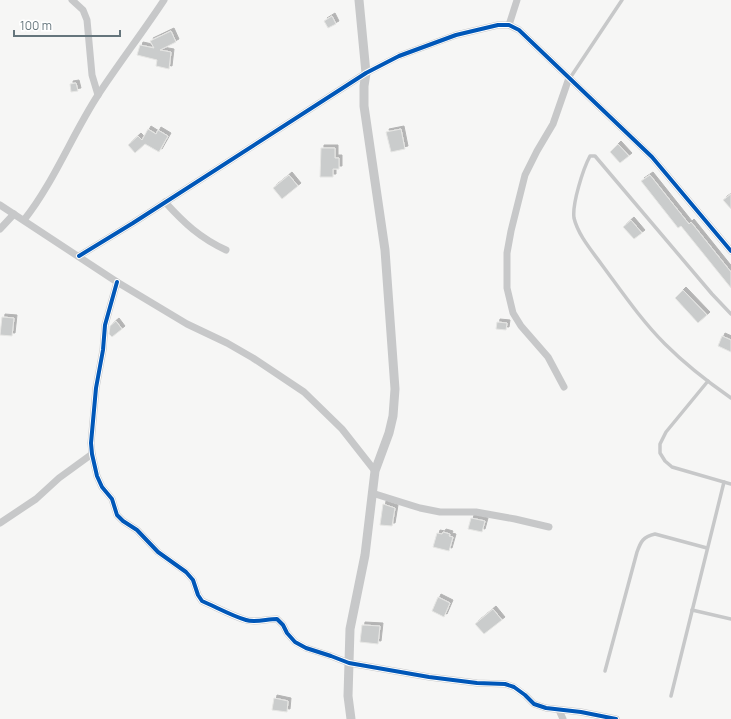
<svg xmlns="http://www.w3.org/2000/svg" width="731" height="719" viewBox="0 0 731 719" font-family="Manrope,sans-serif">
<style>
.building{fill:#cacccc;stroke:#e6e6e4;filter:url(#shadow)}
.lines{fill:none;stroke-linecap:round;stroke-linejoin:round}
.service{stroke:#c7c8c9;stroke-width:3.5}
.minor{stroke:#c7c8c9;stroke-width:7}
.tertiary{stroke:#c7c8c9;stroke-width:9}
.cycleway-casing{stroke:#fff;stroke-width:6}
.cycleway{stroke:#0057b8;stroke-width:4}
</style>
<defs>
<filter id="shadow"><feDropShadow dx="3" dy="-3" stdDeviation="0" flood-color="#0004"/></filter>
</defs>
<rect width="100%" height="100%" fill="#f6f6f5"/>
<g class="building">
<path d="M332 16 336 24 328 28 324 21Z"/>
<path d="M171 31 176 42 160 50 171 52 169 69 156 66 157 60 137 55 140 45 154 48 150 41Z"/>
<path d="M76 83 78 91 71 92 70 84Z"/>
<path d="M148 129 156 134 158 130 168 136 159 152 145 144 135 153 128 145 138 136 142 140Z"/>
<path d="M401 129 405 149 391 152 386 132Z"/>
<path d="M618 144 629 156 620 163 610 152Z"/>
<path d="M321 148H335V158H339V169H333V177H320Z"/>
<path d="M289 175 298 186 282 199 273 188Z"/>
<path d="M650 175 689 224 691 222 731 272V288L681 226 678 228 641 181Z"/>
<path d="M731 194V209L723 200Z"/>
<path d="M631 220 642 233 634 239 623 227Z"/>
<path d="M683 290 707 315 698 323 675 298Z"/>
<path d="M2 317 14 318 12 336 0 335Z"/>
<path d="M116 321 122 329 112 337 109 334 110 326Z"/>
<path d="M497 322 507 323 506 330 496 329Z"/>
<path d="M722 336 731 340V352L718 346Z"/>
<path d="M383 504 395 508 392 526 380 525Z"/>
<path d="M471 518 485 521 482 532 468 529Z"/>
<path d="M443 532 450 534 449 536 453 537 449 551 433 547 437 533 442 534Z"/>
<path d="M438 597 450 603 444 617 432 611Z"/>
<path d="M493 609 502 620 484 634 475 624Z"/>
<path d="M362 625 380 626 378 644 360 642Z"/>
<path d="M274 698 288 701 287 712 272 710Z"/>
</g>
<g class="lines">
<g class="service">
<path d="M570 78 622 0"/>
<path d="M731 314 712 294 595 156H590C583 169 572 204 574 218 578 235 592 251 602 265 622 292 641 320 665 344 685 364 708 382 731 398"/>
<path d="M708 381 666 432 660 444V453L665 461 672 467 731 484"/>
<path d="M692 610 731 619"/>
<path d="M605 671 637 552C641 541 643 537 655 534L707 548"/>
<path d="M671 696 724 482"/>
</g>
<g class="minor">
<path d="M72 0 83 10 87 20 92 75 98 95"/>
<path d="M509 25 517 0"/>
<path d="M165 202C184 223 200 238 226 250"/>
<path d="M0 205 117 282 187 324 227 343 253 358 304 392 342 429 375 471"/>
<path d="M24 220C54 182 72 135 98 95 119 63 143 32 164 0"/>
<path d="M0 229 14 214"/>
<path d="M79 256 133 223 366 73 399 56 456 35 498 25H509L519 30 652 157 731 251"/>
<path d="M117 282 105 325 103 350 96 388 91 443 92 454 97 476 102 487 112 499 117 515 123 521 137 530 158 552 186 572 193 580 198 595 202 601C216 607 232 616 246 620 255 623 267 619 277 619L283 625 287 633 295 642 306 648 331 656 349 663 429 677 477 683 505 684 514 687 525 695 534 704 546 708 581 712 616 719"/>
<path d="M564 387 548 357 521 326 513 313 507 288V253L511 231 525 175 537 151 553 124 569 78"/>
<path d="M372 493 420 508 440 512H476L515 519 549 527"/>
<path d="M0 523 36 499 59 478 92 454"/>
<path d="M559 710 563 719"/>
</g>
<path class="tertiary" d="M351 719 348 696 350 629 365 555 375 471 389 433 393 416 395 389 385 250 364 106V86L366 73 359 0"/>
<g class="cycleway-casing">
<g id="cycleway">
<path d="M79 256 133 223 366 73 399 56 456 35 498 25H509L519 30 652 157 731 251"/>
<path d="M117 282 105 325 103 350 96 388 91 443 92 454 97 476 102 487 112 499 117 515 123 521 137 530 158 552 186 572 193 580 198 595 202 601C216 607 232 616 246 620 255 623 267 619 277 619L283 625 287 633 295 642 306 648 331 656 349 663 429 677 477 683 505 684 514 687 525 695 534 704 546 708 581 712 616 719"/>
</g>
</g>
<use href="#cycleway" class="cycleway"/>
</g>
<path d="M14 30v6h106v-6" fill="none" stroke="#65757c" stroke-width="2"/>
<text x="20" y="30" font-size="12" fill="#65757c" stroke="#ffffff" stroke-width="3" paint-order="stroke">100 m</text>
</svg>
